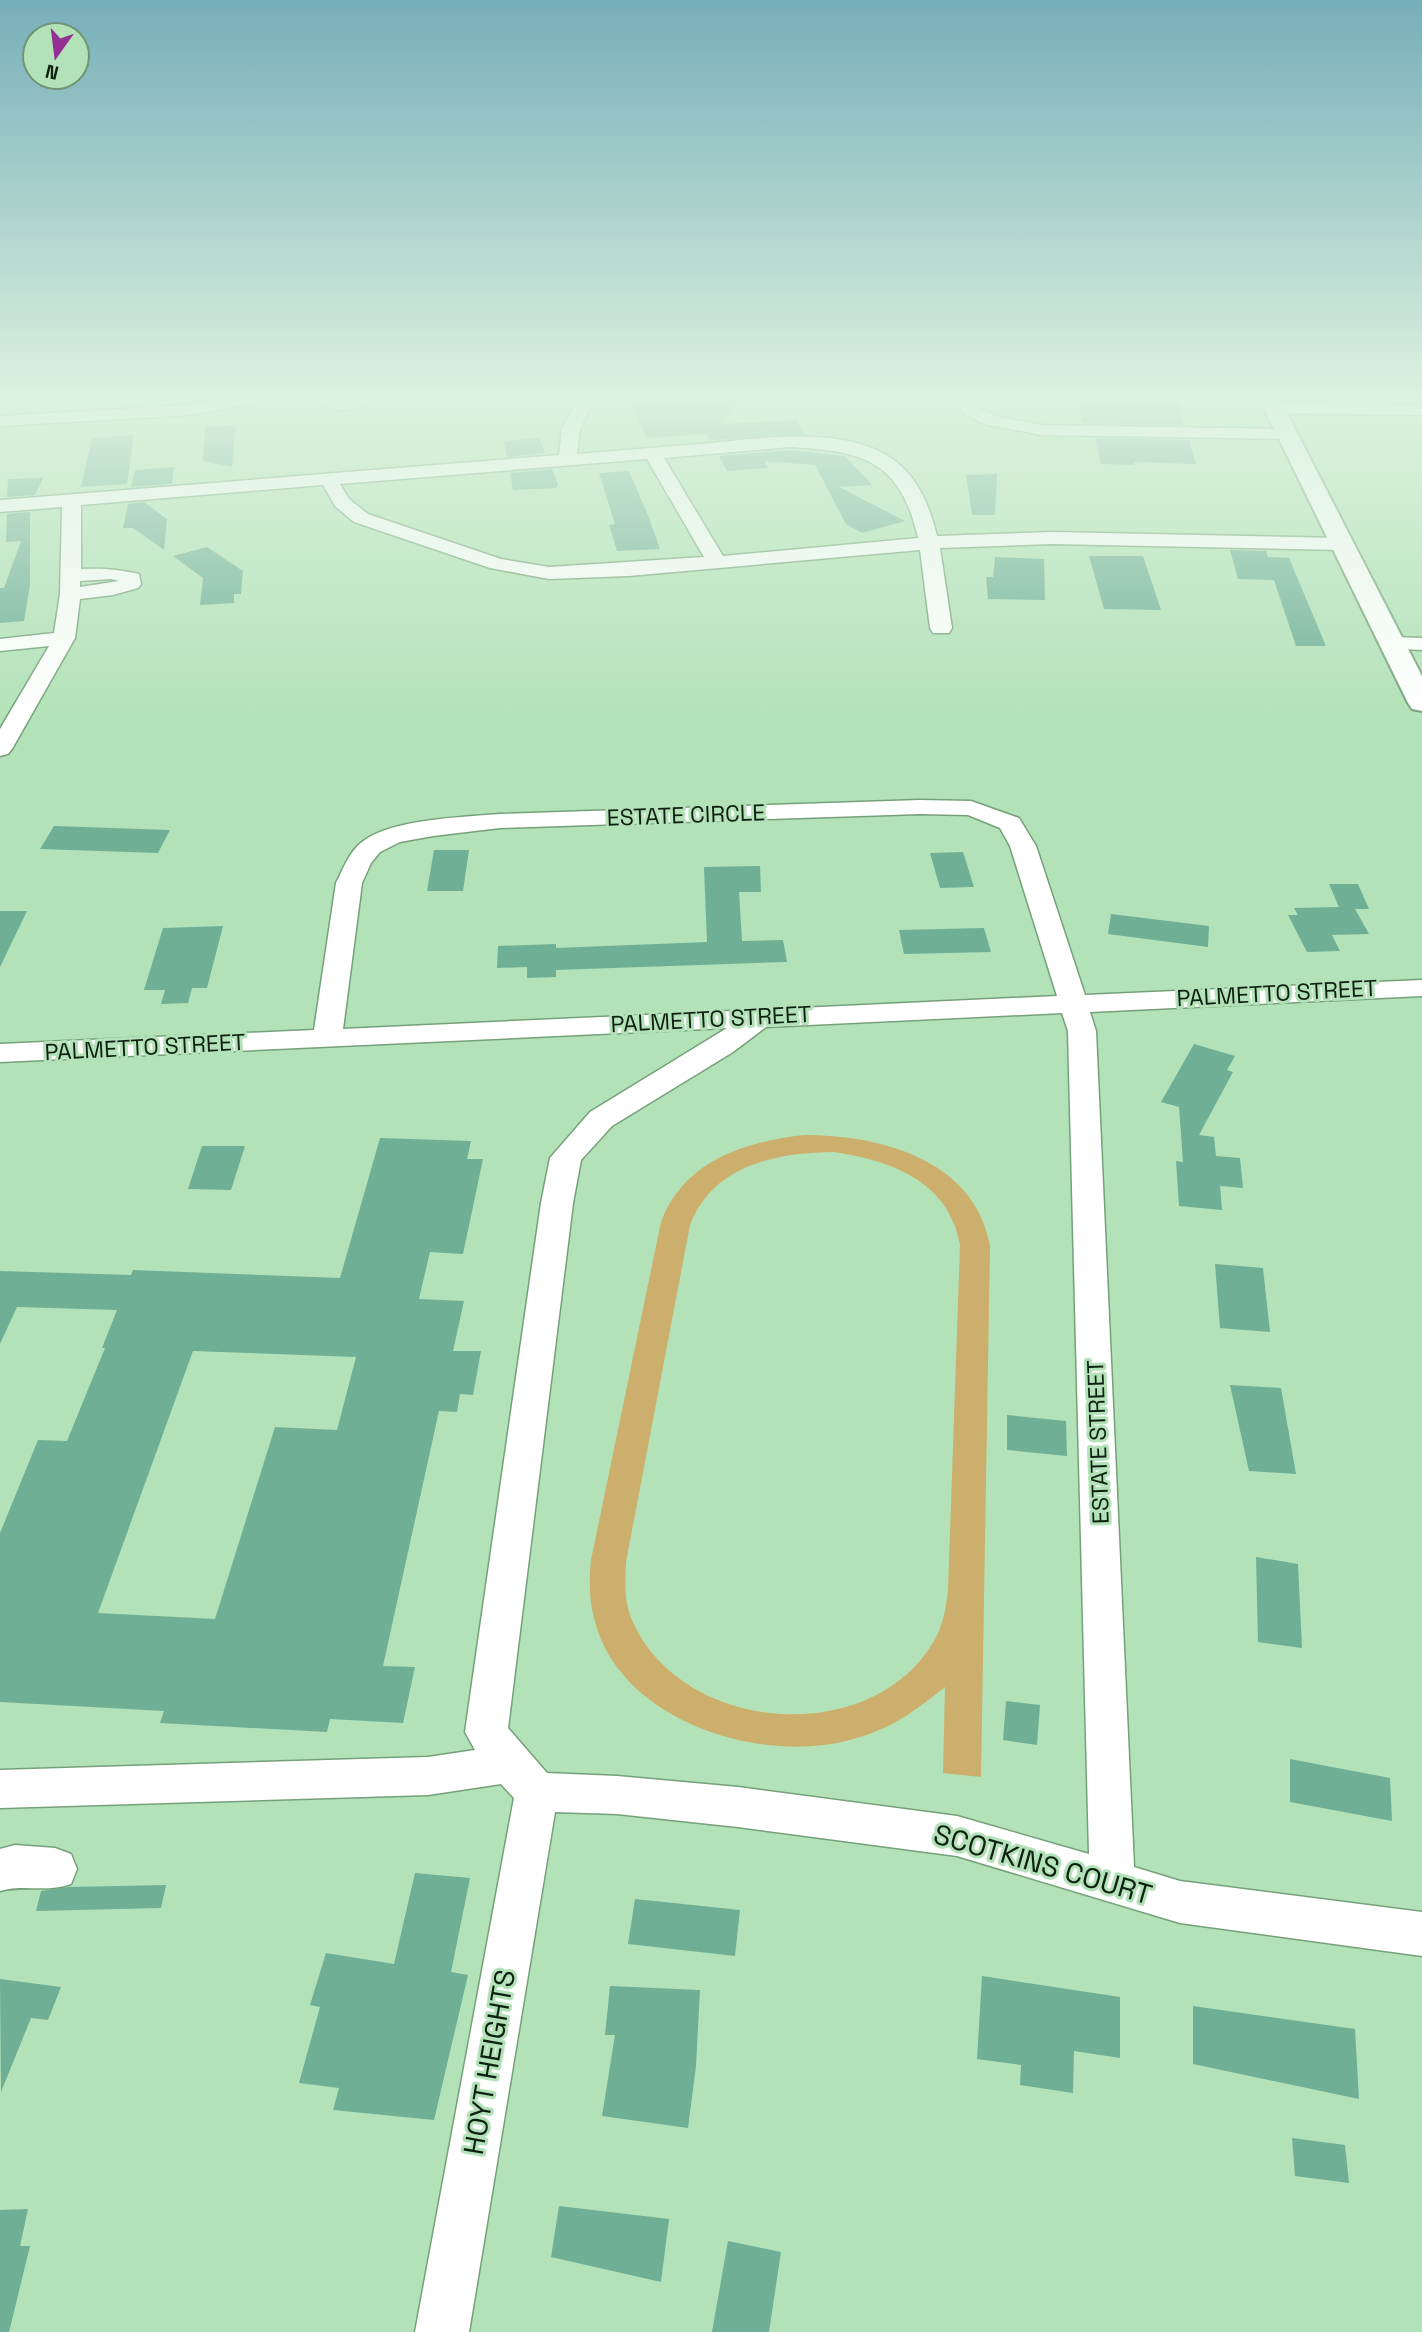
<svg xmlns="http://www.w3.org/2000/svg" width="1422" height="2332" viewBox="0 0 1422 2332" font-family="'Space Grotesk',sans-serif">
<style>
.green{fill:#ccaf6c;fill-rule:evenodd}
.building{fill:#6faf96;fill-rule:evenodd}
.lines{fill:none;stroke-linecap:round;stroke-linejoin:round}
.minor-casing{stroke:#75a179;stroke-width:3}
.highway-casing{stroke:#75a179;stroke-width:4}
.minor{fill:#fff;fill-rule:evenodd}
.highway{fill:#fff;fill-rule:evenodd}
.labels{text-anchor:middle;stroke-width:6;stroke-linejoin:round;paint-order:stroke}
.street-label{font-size:23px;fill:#0e2010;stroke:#b3e2b8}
.near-street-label{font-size:28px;fill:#0e2010;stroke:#b3e2b8}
</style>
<rect width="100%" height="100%" fill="#b3e2b8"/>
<path class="green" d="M804 1135C879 1135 975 1159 990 1246L981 1777 943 1773 945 1687C915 1711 891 1729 853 1739 762 1766 618 1721 594 1618 589 1599 589 1580 591 1560L661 1222C684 1161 744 1142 804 1135ZM833 1152C890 1160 949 1181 960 1245L948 1590C946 1608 943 1626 934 1641 870 1751 675 1733 630 1615 624 1598 625 1580 626 1562L690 1225C713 1165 775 1153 833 1152Z"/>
<g class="building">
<path d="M660 394H745L720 424 796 420 804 434 710 440 706 434 647 438 630 403 660 401Z"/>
<path d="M1077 397 1148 399 1149 402 1178 403 1184 425 1082 423Z"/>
<path d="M236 425 232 467 203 461 205 427Z"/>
<path d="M134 435 127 484 81 487 92 438Z"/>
<path d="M539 438 545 453 507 457 504 441Z"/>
<path d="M1095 438 1189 440 1196 464 1134 462V465L1101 464Z"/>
<path d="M789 450 845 456 872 485 839 487 905 521 862 533 846 524 815 465 764 461 769 468 727 471 719 456Z"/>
<path d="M174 467 172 484 131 487 135 470Z"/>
<path d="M552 469 558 485 556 488 513 490 510 473Z"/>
<path d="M629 471 647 513 660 549 617 551 609 525 615 524 599 473Z"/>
<path d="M997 474 995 515H972L966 475Z"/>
<path d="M43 478 35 495 7 497 8 479Z"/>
<path d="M144 502 167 519 164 550 133 528H123L128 504Z"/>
<path d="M30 512V585L24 621 0 623V588H4L21 541 6 542 7 514Z"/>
<path d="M207 547 243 571 241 594H234V603L200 605 203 578 173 556Z"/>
<path d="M1230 550 1266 551 1268 557 1289 558 1326 646H1296L1274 580 1238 579Z"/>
<path d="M1089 556H1143L1161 610 1104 609Z"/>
<path d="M995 557 1044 559 1045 600 988 599 986 577H993Z"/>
<path d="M54 826 170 830 158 853 40 849Z"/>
<path d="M434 850H469L463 891H427Z"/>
<path d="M963 852 974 887 940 888 930 853Z"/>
<path d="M760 866 761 892H739L742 941 783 940 787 962 556 970V977L527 978V967L497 968 498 946 556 944V948L707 942 704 867Z"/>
<path d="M1329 884H1358L1369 909H1355L1369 934 1332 935 1340 951 1307 952 1288 915H1298L1294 908 1339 907Z"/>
<path d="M0 911H27L0 967Z"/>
<path d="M1111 914 1209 926 1208 947 1108 934Z"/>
<path d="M223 926 207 988H192L188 1003 161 1004 165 990H144L163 928Z"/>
<path d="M984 928 991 952 904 954 899 930Z"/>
<path d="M1194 1044 1235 1056 1227 1070 1233 1072 1199 1135 1214 1137 1216 1156 1240 1158 1243 1188 1220 1186 1222 1210 1179 1206 1176 1161 1183 1162 1179 1107 1161 1102Z"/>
<path d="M380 1138 471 1141 467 1159H483L463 1254 430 1252 419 1299 464 1301 453 1351H481L473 1395 460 1394 457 1412 439 1411 383 1666 415 1667 403 1723 330 1719 327 1732 160 1723 164 1711 0 1702V1533L38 1440 67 1441 105 1348H102L117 1310 17 1307 0 1344V1271L131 1275 133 1270 340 1278ZM193 1351 356 1357 337 1430 275 1427 215 1619 98 1613Z"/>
<path d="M202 1146H245L231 1190 188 1189Z"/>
<path d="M1215 1264 1263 1268 1270 1332 1220 1328Z"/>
<path d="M1230 1385 1281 1388 1296 1474 1249 1471Z"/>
<path d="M1007 1415 1066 1421 1067 1456 1007 1450Z"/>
<path d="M1256 1557 1298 1564 1302 1648 1258 1642Z"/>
<path d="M1006 1701 1040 1705 1037 1745 1003 1740Z"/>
<path d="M1290 1759 1390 1778 1392 1821 1290 1802Z"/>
<path d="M415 1873 470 1878 451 1972 468 1975 434 2120 333 2110 339 2088 299 2083 320 2007 310 2005 326 1953 394 1964Z"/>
<path d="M166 1885 161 1908 36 1911 41 1891 69 1887Z"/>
<path d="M635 1899 740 1910 735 1956 628 1944Z"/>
<path d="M982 1976 1120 1997V2058L1074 2051 1073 2093 1020 2085 1021 2065 977 2059Z"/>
<path d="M0 1979 61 1987 48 2020 31 2018 1 2092Z"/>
<path d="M610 1986 700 1990 696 2066 688 2128 602 2116 615 2035H605Z"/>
<path d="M1193 2006 1355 2029 1359 2099 1193 2064Z"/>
<path d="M1292 2138 1345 2145 1349 2183 1295 2176Z"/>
<path d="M559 2206 669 2219 661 2282 551 2257Z"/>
<path d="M28 2209 20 2246H30L9 2332H0V2210Z"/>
<path d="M728 2241 781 2252 769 2332H712Z"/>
</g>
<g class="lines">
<g class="minor-casing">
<g id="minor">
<path d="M0 394H10L0 400Z"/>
<path d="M246 394H280L272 399 191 415 0 426V416L191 405Z"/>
<path d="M322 394H345L337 400 351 398 348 394H366L370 399C358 413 337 411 321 406L319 402Z"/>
<path d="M581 394H597L580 429 577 454C618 451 658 447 699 444 759 439 853 422 901 466 921 484 931 511 937 536L1052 532 1341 538 1351 544 1341 550 1052 544 940 548 952 628 949 633H933L930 628 920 550 629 576 549 579 490 568 354 522 335 506 323 485 81 505V569C102 568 118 569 139 574L141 584 138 588 113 595 80 599 75 638 12 749 8 754 0 756V729L49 646 0 651V639L54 633 60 594 62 507 0 512V500L559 455 562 429ZM789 447C862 451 900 459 918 538L723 556 664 458ZM647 459 704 557 549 567 501 559 368 514 349 499 340 484ZM111 579 119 581 80 587V581Z"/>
<path d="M966 394H989L975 402 977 407 995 416 1042 425 1286 429 1295 434 1286 439 1042 435 984 424 964 414 958 400Z"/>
<path d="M1160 394H1275L1276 396 1268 401 1168 399Z"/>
<path d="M1274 404 1422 405V415L1268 413 1265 409Z"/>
<path d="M1392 637 1422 638V650L1384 648 1381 643 1384 638Z"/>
<path d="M920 800 971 801 1019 818 1036 846 1085 995 1422 980V996L1090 1012 1096 1031 1134 1867 1180 1881 1422 1912V1956L1180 1923 957 1856 738 1827 617 1814 555 1812 469 2332H415L514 1798 501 1784 428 1795 0 1808V1770L428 1757 475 1750 465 1732 541 1203 550 1158 590 1112 727 1028 0 1062V1044L314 1030 336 883C343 869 349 852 362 842 390 819 464 817 500 814ZM920 814 968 815 1000 828 1010 846 1057 996 343 1029 362 883 371 863 380 852 400 842 433 836 500 828ZM1062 1013 1068 1031 1089 1854 957 1816 738 1787 617 1776 547 1773 508 1728 573 1203 581 1160 612 1126 733 1052 766 1027Z"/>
<path d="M15 1845 55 1848 71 1854 77 1869 71 1884C47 1893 24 1884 0 1891V1849Z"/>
</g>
</g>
<g class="highway-casing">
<path id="highway" d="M1257 394H1277L1422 676V711L1412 709 1408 703Z"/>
</g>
<use href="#minor" class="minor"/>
<use href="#highway" class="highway"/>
</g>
<linearGradient id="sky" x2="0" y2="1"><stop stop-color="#76aeb9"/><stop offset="0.55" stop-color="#ddf2df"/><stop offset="1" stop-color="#ddf2df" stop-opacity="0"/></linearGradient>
<rect width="1422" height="721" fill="url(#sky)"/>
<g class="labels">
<g class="street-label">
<text transform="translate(686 815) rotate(-2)" y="8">ESTATE CIRCLE</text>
<text transform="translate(1277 993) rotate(-3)" y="8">PALMETTO STREET</text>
<text transform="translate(711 1019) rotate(-3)" y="8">PALMETTO STREET</text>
<text transform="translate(145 1047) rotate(-3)" y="8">PALMETTO STREET</text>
<text transform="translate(1098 1442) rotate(-92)" y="8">ESTATE STREET</text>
</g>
<g class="near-street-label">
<text transform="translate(1043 1864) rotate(16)" y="10">SCOTKINS COURT</text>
<text transform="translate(489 2062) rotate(-80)" y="10">HOYT HEIGHTS</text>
</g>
</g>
<g transform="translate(56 56) rotate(194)"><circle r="33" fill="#b3e2b8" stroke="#719475" stroke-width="2"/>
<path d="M0-5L12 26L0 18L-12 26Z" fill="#932f95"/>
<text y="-10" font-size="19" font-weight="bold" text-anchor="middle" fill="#0e2010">N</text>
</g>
</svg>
